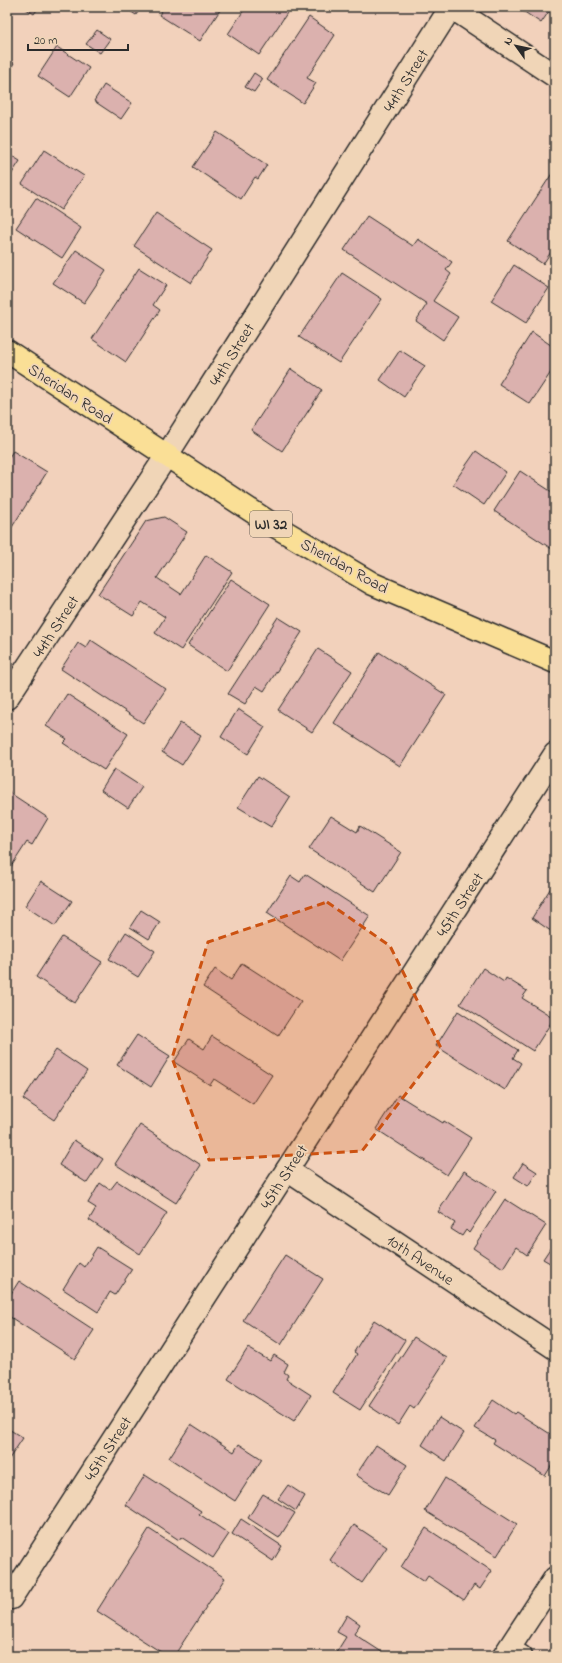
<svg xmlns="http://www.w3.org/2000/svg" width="562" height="1663" viewBox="0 0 562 1663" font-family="'Indie Flower',sans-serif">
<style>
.building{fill:#dbb1ae;stroke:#2b2b2b}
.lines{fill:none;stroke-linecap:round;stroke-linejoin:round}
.service-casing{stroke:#2b2b2b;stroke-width:23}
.minor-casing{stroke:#2b2b2b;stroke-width:25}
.primary-casing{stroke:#2b2b2b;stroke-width:25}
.service{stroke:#f0d5b7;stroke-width:20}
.minor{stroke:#f0d5b7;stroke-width:22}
.primary{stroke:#fadf96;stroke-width:22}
.marked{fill:#cc5211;fill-opacity:0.2;stroke:#cc5211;stroke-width:3;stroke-dasharray:8 5;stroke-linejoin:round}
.labels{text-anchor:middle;stroke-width:3.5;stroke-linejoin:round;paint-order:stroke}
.shield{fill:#f0d5b7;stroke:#665e55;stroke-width:1}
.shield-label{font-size:15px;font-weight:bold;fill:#2b2b2b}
.street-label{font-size:16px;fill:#2b2b2b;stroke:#f0d5b7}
</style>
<rect width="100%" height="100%" fill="#f2d1bb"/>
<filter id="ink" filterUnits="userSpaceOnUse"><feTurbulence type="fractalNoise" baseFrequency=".025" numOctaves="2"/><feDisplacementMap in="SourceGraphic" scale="8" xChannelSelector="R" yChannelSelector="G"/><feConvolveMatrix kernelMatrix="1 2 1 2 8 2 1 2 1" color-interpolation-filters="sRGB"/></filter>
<g filter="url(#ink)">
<g class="building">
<path d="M23 7H39L34 14Z"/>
<path d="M124 7H141L136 15Z"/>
<path d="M164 7H222L200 41 159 15Z"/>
<path d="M246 7H285L289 10 259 55 228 34Z"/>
<path d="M517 7H552L541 23Z"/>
<path d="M309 17 335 35 307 78 316 83 303 103 267 80Z"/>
<path d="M97 30 110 39 100 53 86 44Z"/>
<path d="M57 47 89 68 70 97 38 76Z"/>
<path d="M7 59 14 63 7 74Z"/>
<path d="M254 73 263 79 254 92 245 87Z"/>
<path d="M104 85 132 103 121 119 94 101Z"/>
<path d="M217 132 267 165 258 179 255 177 241 199 193 167Z"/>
<path d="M44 150 84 176 61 210 22 184Z"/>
<path d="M7 153 20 161 7 181Z"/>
<path d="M553 172 555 173V246L543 264 508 241Z"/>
<path d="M36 198 81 228 62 258 16 228Z"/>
<path d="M156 213 212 250 191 283 134 246Z"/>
<path d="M367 216 413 246 418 239 452 262 446 270 451 274 433 301 458 317 443 340 416 321 427 304 344 250Z"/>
<path d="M76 250 106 270 84 303 53 283Z"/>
<path d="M514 265 549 288 526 323 491 301Z"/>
<path d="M139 268 166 285 153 305 160 310 126 362 92 339Z"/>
<path d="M342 273 382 299 339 363 299 337Z"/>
<path d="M532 332 555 348V366L530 404 499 384Z"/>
<path d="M400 350 425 366 404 397 380 380Z"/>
<path d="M291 369 322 390 282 451 251 430Z"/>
<path d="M13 451 47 472 7 535V460Z"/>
<path d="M476 451 506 472 484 505 453 484Z"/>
<path d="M520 471 555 494V551L494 511Z"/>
<path d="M164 517 187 532 157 578 181 594 206 555 232 572 181 650 155 633 165 617 142 602 133 616 98 594 146 521Z"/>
<path d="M231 579 270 604 227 671 188 645Z"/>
<path d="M278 617 302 632 264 691 256 686 245 704 228 694Z"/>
<path d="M91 640 166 689 143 723 61 669 78 643 86 648Z"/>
<path d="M318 649 352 671 312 732 278 710Z"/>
<path d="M379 652 446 695 400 766 334 723Z"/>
<path d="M67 694 128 734 104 770 63 743 67 739 46 726Z"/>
<path d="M238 709 265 727 248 754 221 737Z"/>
<path d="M180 723 201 736 182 765 162 752Z"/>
<path d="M114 769 142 787 128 808 101 790Z"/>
<path d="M258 776 290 797 271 827 238 807Z"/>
<path d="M7 791 48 818 32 845 27 842 7 873Z"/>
<path d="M331 816 357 832 360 826 401 852 375 892 309 849Z"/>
<path d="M305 874 370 916 340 961 267 913 291 876 300 882Z"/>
<path d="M41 881 72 901 55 926 25 906Z"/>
<path d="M555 881V934L532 918Z"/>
<path d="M141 910 160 922 149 939 130 927Z"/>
<path d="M126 932 155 951 138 977 109 959Z"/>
<path d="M62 937 102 962 75 1003 36 977Z"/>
<path d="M242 963 301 1001 278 1036 203 987 215 969 231 980Z"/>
<path d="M483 968 504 982 506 978 527 991 522 998 554 1018 533 1051 460 1004Z"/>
<path d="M458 1011 518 1050 513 1058 521 1063 505 1090 436 1046Z"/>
<path d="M137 1035 170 1056 151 1087 117 1065Z"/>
<path d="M212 1036 272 1075 253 1104 214 1079 210 1085 174 1062 189 1039 204 1049Z"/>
<path d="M56 1050 87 1071 54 1120 23 1099Z"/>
<path d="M398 1095 443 1123 444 1121 471 1138 447 1175 376 1129Z"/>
<path d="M140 1125 201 1165 176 1203 115 1164Z"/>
<path d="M74 1140 103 1159 87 1183 59 1165Z"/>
<path d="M523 1163 537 1172 528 1186 514 1177Z"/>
<path d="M464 1171 496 1191 469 1233 466 1230 462 1236 451 1229 455 1223 438 1212Z"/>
<path d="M117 1181 167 1213 140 1254 89 1220 96 1208 88 1203 100 1183 110 1190Z"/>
<path d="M505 1199 546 1225 527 1255 516 1247 503 1268 473 1248Z"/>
<path d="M555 1241V1266L543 1259Z"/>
<path d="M97 1247 132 1269 115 1295 110 1292 98 1312 63 1289 79 1263 84 1267Z"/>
<path d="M285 1255 323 1279 281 1345 243 1320Z"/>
<path d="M19 1281 94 1330 75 1359 7 1315V1300Z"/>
<path d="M374 1320 405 1340 360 1410 333 1393 357 1354 354 1352Z"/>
<path d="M414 1337 447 1358 414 1409 410 1406 398 1425 369 1406Z"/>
<path d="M248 1348 270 1361 274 1355 288 1364 284 1372 288 1375 286 1379 311 1395 294 1421 228 1379Z"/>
<path d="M493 1400 514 1414 516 1412 555 1437V1460L545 1476 493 1443 495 1440 475 1428Z"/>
<path d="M439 1417 464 1433 446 1461 422 1445Z"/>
<path d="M191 1424 234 1452 239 1444 262 1459 235 1501 169 1458Z"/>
<path d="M7 1428 23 1438 7 1462Z"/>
<path d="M376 1445 407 1465 388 1495 356 1475Z"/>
<path d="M145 1475 201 1511 199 1514 229 1534 213 1558 181 1537 179 1540 126 1505Z"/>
<path d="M445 1478 517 1524 497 1556 425 1511Z"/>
<path d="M288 1485 305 1496 296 1511 278 1499Z"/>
<path d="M263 1494 295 1513 279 1538 248 1518Z"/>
<path d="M241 1519 282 1546 273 1561 232 1534Z"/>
<path d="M354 1525 387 1547 362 1583 330 1560Z"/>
<path d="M426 1528 492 1571 480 1589 474 1585 464 1600 428 1576 424 1582 401 1567Z"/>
<path d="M149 1529 225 1578 174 1656H167L97 1611Z"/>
<path d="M347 1615 360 1624 354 1634 388 1656H334L346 1637 337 1632Z"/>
</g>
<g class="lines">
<g class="service-casing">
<path id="service" d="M509 1648 522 1656"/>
</g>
<g class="minor-casing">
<g id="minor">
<path d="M451 7 555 76"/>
<path d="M7 698 167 455 451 7"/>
<path d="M287 1170 555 1348"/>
<path d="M11 1598 555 754"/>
<path d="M504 1656 555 1578"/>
</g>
</g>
<g class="primary-casing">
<path id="primary" d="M7 351 270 523 373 584 555 662"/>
</g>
<use href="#service" class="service"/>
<use href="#minor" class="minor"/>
<use href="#primary" class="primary"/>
</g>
</g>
<path class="marked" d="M327 902 390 946 441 1048 362 1151 209 1160 172 1058 208 942Z"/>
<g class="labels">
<rect class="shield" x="250" y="511" width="42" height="26" rx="3"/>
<g class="shield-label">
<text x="271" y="529">WI 32</text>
</g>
<g class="street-label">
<text transform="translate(405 80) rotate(-58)" y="6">44th Street</text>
<text transform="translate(231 354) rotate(-58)" y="6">44th Street</text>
<text transform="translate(71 393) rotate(33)" y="6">Sheridan Road</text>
<text transform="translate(345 565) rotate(29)" y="6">Sheridan Road</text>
<text transform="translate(55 626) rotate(-57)" y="6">44th Street</text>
<text transform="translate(459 904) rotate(-57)" y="6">45th Street</text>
<text transform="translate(283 1176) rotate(-57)" y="6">45th Street</text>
<text transform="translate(421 1259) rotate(34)" y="6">10th Avenue</text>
<text transform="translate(107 1448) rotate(-57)" y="6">45th Street</text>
</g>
</g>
<rect width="562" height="1663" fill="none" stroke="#f0d5b7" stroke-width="24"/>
<rect x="12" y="12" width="538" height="1639" fill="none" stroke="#2b2b2b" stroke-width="1.5" filter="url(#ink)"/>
<g transform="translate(516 46) rotate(303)" stroke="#f0d5b7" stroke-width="3" paint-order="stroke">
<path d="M0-3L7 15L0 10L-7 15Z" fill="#2b2b2b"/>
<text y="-6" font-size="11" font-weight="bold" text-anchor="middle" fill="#2b2b2b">N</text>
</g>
<path d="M28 44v6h100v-6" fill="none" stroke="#2b2b2b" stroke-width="2"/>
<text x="34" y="44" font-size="12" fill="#2b2b2b" stroke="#f0d5b7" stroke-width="3" paint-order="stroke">20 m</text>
</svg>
